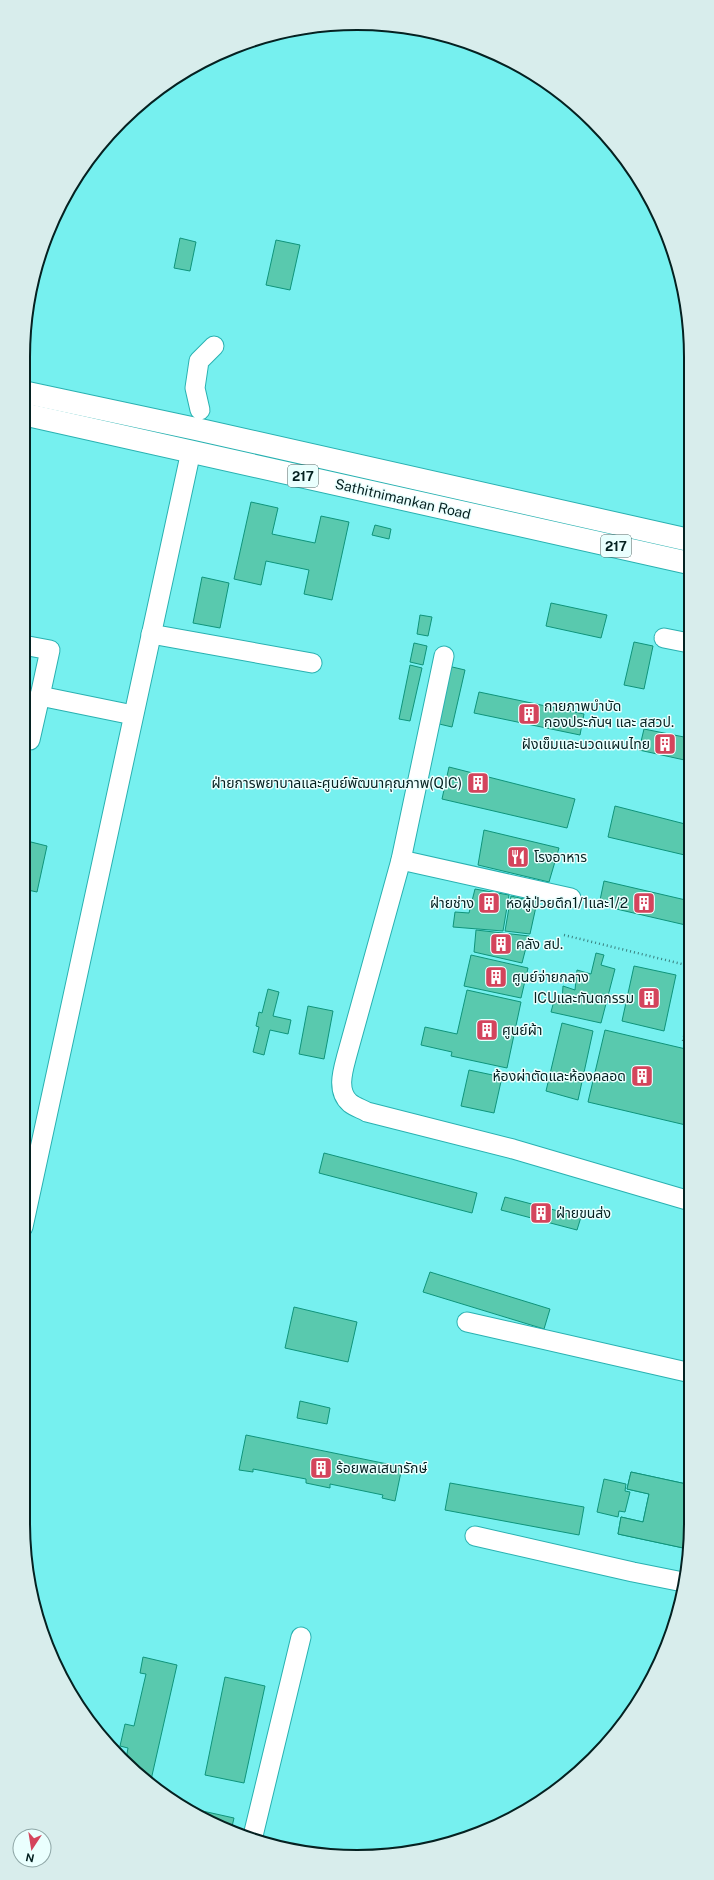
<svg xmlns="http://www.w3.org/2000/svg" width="714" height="1880" viewBox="0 0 714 1880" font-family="'Public Sans','Noto Sans Thai',sans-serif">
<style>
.building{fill:#59c9ae;stroke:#0f947b}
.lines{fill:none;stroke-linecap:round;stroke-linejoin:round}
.minor-casing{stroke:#29b1b1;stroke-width:21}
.major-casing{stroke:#29b1b1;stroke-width:24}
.path{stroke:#387f7e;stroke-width:2.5;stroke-dasharray:1 3;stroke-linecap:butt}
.minor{stroke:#fff;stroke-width:19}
.major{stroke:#fff;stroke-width:22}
.labels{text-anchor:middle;stroke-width:3;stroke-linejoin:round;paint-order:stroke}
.shield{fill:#eafffe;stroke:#4a6463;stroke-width:1}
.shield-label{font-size:13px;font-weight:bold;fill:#052121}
.street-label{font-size:14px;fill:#052121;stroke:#eafffe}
.poi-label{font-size:14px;fill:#052121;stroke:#eafffe;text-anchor:start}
.rim{fill:none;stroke:#052121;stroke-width:2}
</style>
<rect width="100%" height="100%" fill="#76f0ef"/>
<g class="building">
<path d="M180 238 196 242 190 271 174 268Z"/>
<path d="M276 240 300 245 290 290 266 285Z"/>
<path d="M251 502 278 508 272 534 315 543 321 516 349 522 332 600 304 594 309 570 266 561 261 585 234 579Z"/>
<path d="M375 525 391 529 389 539 372 535Z"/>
<path d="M202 577 229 583 220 628 193 623Z"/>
<path d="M551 603 607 615 601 638 546 626Z"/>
<path d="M420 615 432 617 428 636 417 634Z"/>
<path d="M634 642 653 646 644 689 624 685Z"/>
<path d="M414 643 427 646 423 665 410 662Z"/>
<path d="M410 665 422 668 410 721 399 719Z"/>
<path d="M448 666 465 670 452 727 435 723Z"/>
<path d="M479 692 584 714 580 735 474 713Z"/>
<path d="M644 729 689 738V761L639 750Z"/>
<path d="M449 767 575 799 567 828 442 799Z"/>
<path d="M615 806 689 825V856L608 837Z"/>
<path d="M484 830 559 848 549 882 478 865Z"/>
<path d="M23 840 47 846 37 892 23 889Z"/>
<path d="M604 881 690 901V926L599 905Z"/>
<path d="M475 889 509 895 503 931 453 927 455 912 469 913Z"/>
<path d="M511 896 537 902 530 934 505 931Z"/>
<path d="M476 930 529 936 522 963 474 952Z"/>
<path d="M596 953 604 955 601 965 615 969 601 1023 551 1012 555 997 562 1000 563 986 575 990 577 970 591 974Z"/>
<path d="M471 955 528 968 521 998 464 986Z"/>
<path d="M634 966 676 975 664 1031 622 1021Z"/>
<path d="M268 989 279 992 273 1016 291 1020 288 1034 270 1030 264 1055 253 1052 259 1027 256 1026 259 1012 262 1013Z"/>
<path d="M467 990 521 1002 507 1068 451 1056 452 1052 421 1045 425 1027 457 1034Z"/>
<path d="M308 1006 333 1011 324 1059 299 1054Z"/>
<path d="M562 1023 593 1031 578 1100 546 1091Z"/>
<path d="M605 1030 690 1050V1126L588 1102Z"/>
<path d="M469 1070 502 1077 494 1113 461 1106Z"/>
<path d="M324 1153 477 1193 472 1213 319 1173Z"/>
<path d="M505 1197 581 1217 577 1230 501 1210Z"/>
<path d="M430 1272 550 1309 544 1329 423 1292Z"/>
<path d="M294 1307 357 1322 348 1362 285 1348Z"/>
<path d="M300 1401 330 1408 327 1424 297 1418Z"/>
<path d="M246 1435 402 1467 395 1501 382 1498 383 1495 330 1484V1488L306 1483V1479L253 1469V1472L239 1470Z"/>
<path d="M631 1472 691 1485V1503L668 1497 661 1526 690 1532 688 1549 618 1534 621 1517 643 1522 649 1494 627 1489Z"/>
<path d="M631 1472 691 1485V1523L688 1549 618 1534 621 1517 643 1522 649 1494 627 1489Z"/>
<path d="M604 1479 626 1484 625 1491 630 1492 625 1512 619 1511 618 1517 597 1512Z"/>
<path d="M450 1483 584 1507 579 1535 445 1510Z"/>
<path d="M143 1657 177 1665 151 1780 126 1759 128 1748 120 1746 125 1724 134 1726 146 1674 140 1673Z"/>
<path d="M225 1677 265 1686 244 1783 205 1775Z"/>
<path d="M198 1810 234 1818 231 1831 196 1815Z"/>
</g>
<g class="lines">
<g class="minor-casing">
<g id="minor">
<path d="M200 410 195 388 199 361 214 346"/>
<path d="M151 634 312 663"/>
<path d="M664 638 689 643"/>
<path d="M23 645 50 650 40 696 133 715"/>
<path d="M444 656 401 860 347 1055C343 1070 336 1091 350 1103 355 1107 362 1109 367 1112L513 1149 690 1201"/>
<path d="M23 739 30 740 40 696"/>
<path d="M401 860 571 898"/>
<path d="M23 1227 191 451"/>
<path d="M467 1322 691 1373"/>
<path d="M475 1536 633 1572 683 1582"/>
<path d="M252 1840 301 1637"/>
</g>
</g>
<g class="major-casing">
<g id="major">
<path d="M23 392 196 429 689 540"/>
<path d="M23 414 689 563"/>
</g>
</g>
<g class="path">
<path d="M564 935 690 966"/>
<path d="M683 1041 690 1011"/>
</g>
<use href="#minor" class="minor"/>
<use href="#major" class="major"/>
</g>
<defs>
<g id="building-square" transform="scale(1.15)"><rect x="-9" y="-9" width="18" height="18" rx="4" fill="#d4445c" stroke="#eafffe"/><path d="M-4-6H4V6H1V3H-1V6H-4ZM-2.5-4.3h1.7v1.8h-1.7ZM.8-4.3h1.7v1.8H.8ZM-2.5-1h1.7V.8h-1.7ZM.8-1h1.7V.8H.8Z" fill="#fff"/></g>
<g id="restaurant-square" transform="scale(1.15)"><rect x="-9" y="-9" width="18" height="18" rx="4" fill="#d4445c" stroke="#eafffe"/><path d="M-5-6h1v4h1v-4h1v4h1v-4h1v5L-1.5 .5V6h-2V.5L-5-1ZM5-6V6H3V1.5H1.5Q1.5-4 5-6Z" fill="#fff"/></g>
</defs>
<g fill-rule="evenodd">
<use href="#building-square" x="529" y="714"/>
<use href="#building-square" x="665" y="744"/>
<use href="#building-square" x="478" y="783"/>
<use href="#restaurant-square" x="518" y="857"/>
<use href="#building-square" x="489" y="903"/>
<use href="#building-square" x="644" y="903"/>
<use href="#building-square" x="501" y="944"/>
<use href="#building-square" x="496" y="977"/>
<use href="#building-square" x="649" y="998"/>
<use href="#building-square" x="487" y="1030"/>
<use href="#building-square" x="642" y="1076"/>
<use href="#building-square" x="541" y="1213"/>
<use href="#building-square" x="321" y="1468"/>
</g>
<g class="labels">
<g class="shield">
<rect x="288" y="465" width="30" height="22" rx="3"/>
<rect x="601" y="535" width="30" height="22" rx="3"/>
</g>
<g class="shield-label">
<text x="303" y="481">217</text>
<text x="616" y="551">217</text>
</g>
<g class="street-label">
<text transform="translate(403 499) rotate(13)" y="5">Sathitnimankan Road</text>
</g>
<g class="poi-label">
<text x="544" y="711">กายภาพบำบัด<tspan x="544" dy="16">กองประกันฯ และ สสวป.</tspan></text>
<text x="650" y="749" text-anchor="end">ฝังเข็มและนวดแผนไทย</text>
<text x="462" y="788" text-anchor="end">ฝ่ายการพยาบาลและศูนย์พัฒนาคุณภาพ(QIC)</text>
<text x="534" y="862">โรงอาหาร</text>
<text x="474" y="908" text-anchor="end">ฝ่ายช่าง</text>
<text x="628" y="908" text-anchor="end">หอผู้ป่วยตึก1/1และ1/2</text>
<text x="516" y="949">คลัง สป.</text>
<text x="512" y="982">ศูนย์จ่ายกลาง</text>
<text x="634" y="1003" text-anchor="end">ICUและทันตกรรม</text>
<text x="502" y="1035">ศูนย์ผ้า</text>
<text x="626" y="1081" text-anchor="end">ห้องผ่าตัดและห้องคลอด</text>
<text x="556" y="1218">ฝ่ายขนส่ง</text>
<text x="336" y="1473">ร้อยพลเสนารักษ์</text>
</g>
</g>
<path d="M0 0H714V1880H0ZM357 30H357A327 327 0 0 1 684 357V1523A327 327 0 0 1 357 1850H357A327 327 0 0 1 30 1523V357A327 327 0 0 1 357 30Z" fill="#d8edec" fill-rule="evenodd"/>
<path class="rim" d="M357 30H357A327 327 0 0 1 684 357V1523A327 327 0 0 1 357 1850H357A327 327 0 0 1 30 1523V357A327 327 0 0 1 357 30Z"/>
<g transform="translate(32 1848) rotate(192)"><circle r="19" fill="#eafffe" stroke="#8ea6a6"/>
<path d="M0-3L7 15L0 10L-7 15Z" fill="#d4445c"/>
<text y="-6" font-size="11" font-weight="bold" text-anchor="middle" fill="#052121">N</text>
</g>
</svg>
